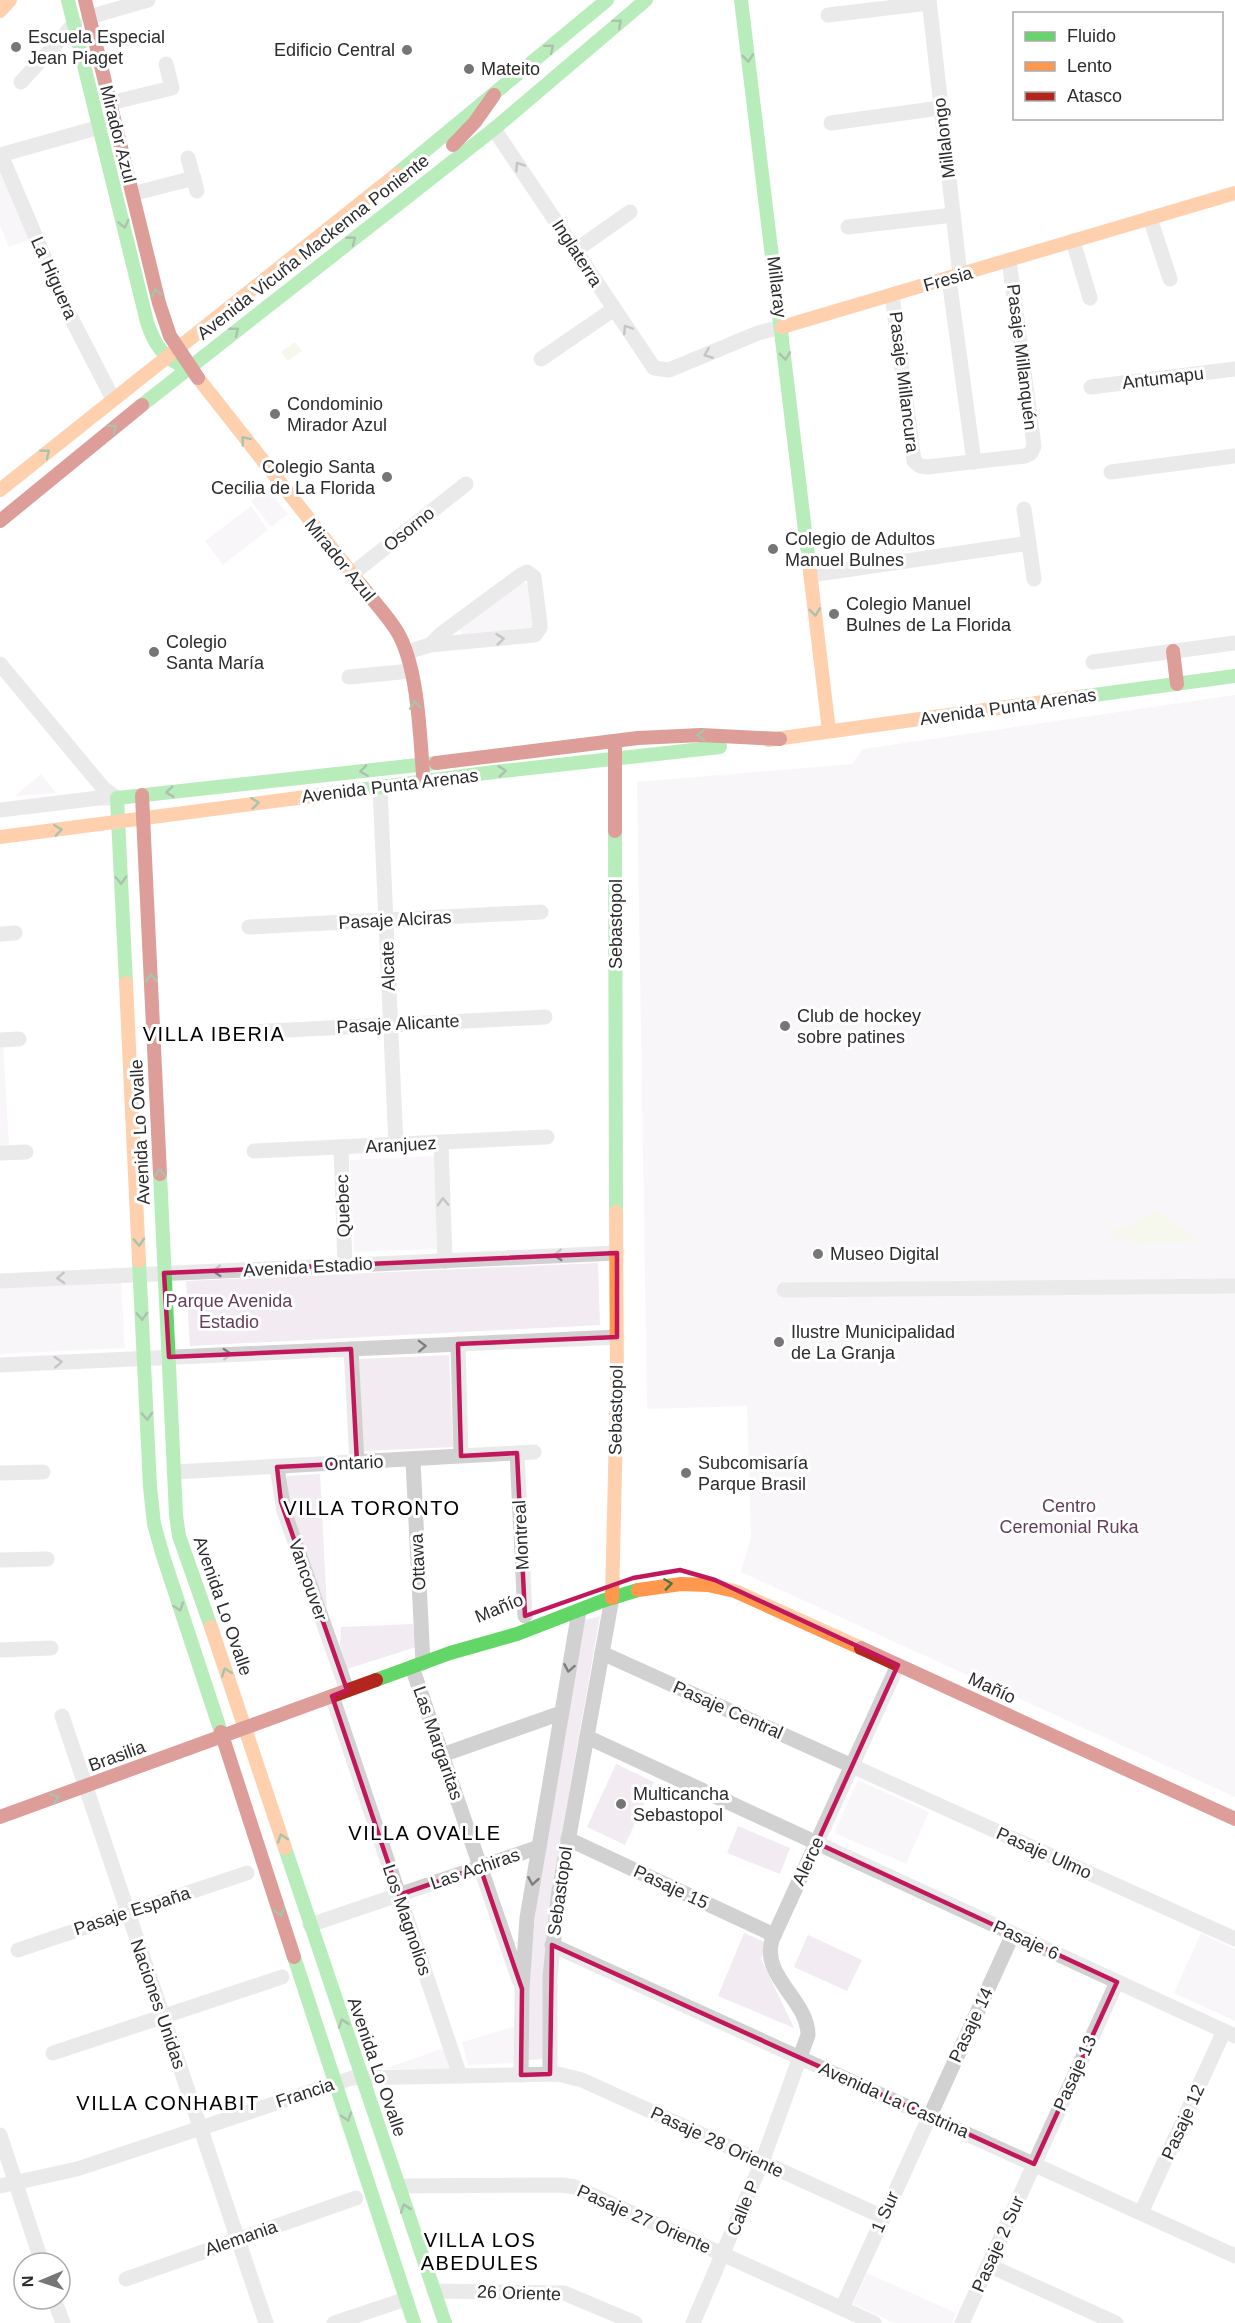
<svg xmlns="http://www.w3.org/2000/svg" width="1235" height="2323" viewBox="0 0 1235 2323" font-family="Helvetica,sans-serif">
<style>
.green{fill:#f2ebf1}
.water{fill:#ebeed8}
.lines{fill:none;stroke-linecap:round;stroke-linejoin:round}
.street{stroke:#d1d1d1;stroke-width:15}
.fast{stroke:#63d668;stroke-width:14}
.slow{stroke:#ff974d;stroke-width:14}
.jam{stroke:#b3261e;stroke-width:14}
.oneway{stroke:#457847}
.oneway2{stroke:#7e7e7e}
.marked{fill:none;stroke:#c2185b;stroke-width:4.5;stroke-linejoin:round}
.poi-dot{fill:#767676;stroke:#fff;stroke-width:2}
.labels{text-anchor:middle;stroke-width:6;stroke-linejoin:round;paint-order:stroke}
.poi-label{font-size:18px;fill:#2c2c2c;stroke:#fff;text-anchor:start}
.street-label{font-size:18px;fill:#2c2c2c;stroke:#fff}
.park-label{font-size:18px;fill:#633e58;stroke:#fff}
.neighbourhood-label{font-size:20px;letter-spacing:1.5px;fill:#000;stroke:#fff}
</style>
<rect width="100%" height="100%" fill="#fff"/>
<g class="green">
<path d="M0 171 30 239 9 247 0 226Z"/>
<path d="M267 488 288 514 271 527 251 501Z"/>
<path d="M251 506 268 530 223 565 205 541Z"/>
<path d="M520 583H530L533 627 463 636 460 629Z"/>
<path d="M1235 695V1797L741 1572 751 1537 747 1406 647 1409 637 782 852 764 863 749Z"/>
<path d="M41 774 56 793 15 796Z"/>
<path d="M0 1044H3L9 1144 0 1145Z"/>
<path d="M434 1156 438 1249 354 1252 350 1160Z"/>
<path d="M598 1263 600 1325 190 1346 186 1281Z"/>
<path d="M121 1282 125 1348 0 1354V1288Z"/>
<path d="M449 1355 453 1447 363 1451 359 1359Z"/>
<path d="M320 1474 327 1609 289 1510 287 1476Z"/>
<path d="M600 1616 550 1901 544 1983 543 2059 528 2060C525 1912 559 1765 584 1620Z"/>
<path d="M413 1624 416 1647 347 1669 340 1646 341 1627Z"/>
<path d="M616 1764 654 1782 625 1845 587 1827Z"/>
<path d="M858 1780 929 1812 906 1864 834 1833Z"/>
<path d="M738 1826 790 1848 780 1874 727 1853Z"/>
<path d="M744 1933 767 1943 761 1959 794 2028 718 1996Z"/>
<path d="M1201 1933 1235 1949V2021L1174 1993Z"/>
<path d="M808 1935 862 1960 847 1991 794 1967Z"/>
<path d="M516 2026 515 2063 468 2065 462 2042Z"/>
<path d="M444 2048 449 2069H384Z"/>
<path d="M867 2273 956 2313 952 2323H894L853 2304Z"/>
</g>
<g class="water">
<path d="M295 342 302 351 288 361 281 352Z"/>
<path d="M1155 1210 1198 1241 1132 1244V1239L1111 1238 1110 1230 1131 1227Z"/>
</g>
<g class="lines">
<g class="street">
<path d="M929 0 960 275"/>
<path d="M828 15 929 3"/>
<path d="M89 17 148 0"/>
<path d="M21 82 75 23"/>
<path d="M110 103 172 88 166 64"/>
<path d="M831 123 940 108"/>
<path d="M494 129 654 368 669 370 758 333 782 327"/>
<path d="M0 155 100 127"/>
<path d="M1 155 65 306 113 399"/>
<path d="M188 158 197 191"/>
<path d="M132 194 194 178"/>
<path d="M1150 218 1170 279"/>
<path d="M848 227 953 215"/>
<path d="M1073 241 1090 298"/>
<path d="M576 250 630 212"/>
<path d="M949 279 974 462"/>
<path d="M892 295 914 461 920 466 927 467 1025 456 1031 453 1034 446 1009 260"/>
<path d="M541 359 614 309"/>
<path d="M1091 387 1235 369"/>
<path d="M1111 472 1235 456"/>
<path d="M1024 509 1034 579"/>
<path d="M352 574 466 484"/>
<path d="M811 575 1029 543"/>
<path d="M407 652 430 645 535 635 540 628V624L534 577 527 572 521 575 441 634 430 645"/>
<path d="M1093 662 1235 643"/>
<path d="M0 664 104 789 117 798"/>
<path d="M349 677 411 671"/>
<path d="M380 788 396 1145"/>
<path d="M0 810 99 798H117"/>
<path d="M249 927 541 912"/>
<path d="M0 934 15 933"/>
<path d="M251 1032 545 1017"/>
<path d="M0 1040 19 1039"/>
<path d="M441 1143 445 1261"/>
<path d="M341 1148 345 1265"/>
<path d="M254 1151 547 1137"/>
<path d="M0 1153 26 1152"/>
<path d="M0 1281 617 1253"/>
<path d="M784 1290 1235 1286"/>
<path d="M458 1344 461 1455"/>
<path d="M351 1349 357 1463"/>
<path d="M0 1365 617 1337"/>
<path d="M517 1453 525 1616"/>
<path d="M413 1461 423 1663"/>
<path d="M277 1467 284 1511 347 1690"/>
<path d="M174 1472 534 1452"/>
<path d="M0 1473 43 1472"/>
<path d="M0 1560 47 1559"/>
<path d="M0 1650 51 1648"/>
<path d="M602 1653 1235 1939"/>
<path d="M412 1667 519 1980"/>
<path d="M332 1696 460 2076"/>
<path d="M62 1716 266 2323"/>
<path d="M587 1737 1235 2036"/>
<path d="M442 1755 561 1713"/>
<path d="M568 1839 774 1935"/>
<path d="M310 1925 539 1847"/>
<path d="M552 1945 1235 2256"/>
<path d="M18 1950 247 1873"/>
<path d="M53 2053 282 1977"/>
<path d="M550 2074V1977L558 1897 612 1598"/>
<path d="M521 2075 522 1989 527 1918 579 1611"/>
<path d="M0 2135 42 2263"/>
<path d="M0 2186 77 2169 352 2078 558 2074 582 2080 883 2217"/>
<path d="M398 2186 562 2185 575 2187 874 2323"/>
<path d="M1141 2213 1224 2031"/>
<path d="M988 2265 1116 2323"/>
<path d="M126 2279 356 2198"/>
<path d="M434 2291 564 2293 635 2323"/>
<path d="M54 2299 63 2323"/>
<path d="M842 2308 1013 1934"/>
<path d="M334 2323 406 2299"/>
<path d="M693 2323 762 2162 808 2035C808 2000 761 1977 772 1940L898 1665"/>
<path d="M962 2323 1117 1982"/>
</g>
<g class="fast">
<path d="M68 0 147 322C153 340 160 354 177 363"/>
<path d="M741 0 810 572"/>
<path d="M397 174 607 0"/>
<path d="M142 405 494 129 646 0"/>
<path d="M1079 697 1235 676"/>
<path d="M328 794 486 773 720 747"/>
<path d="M615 831 616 1212"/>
<path d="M126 983 117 798 436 763"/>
<path d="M160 1174 176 1515 179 1536 211 1627"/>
<path d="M139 1261 150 1487 154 1524 163 1556 221 1732"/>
<path d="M376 1680 450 1653 517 1634 602 1601 638 1590"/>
<path d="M285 1848 445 2323"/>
<path d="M294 1957 414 2323"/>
</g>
<g class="slow">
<path d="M0 11 10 0"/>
<path d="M782 327 1235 193"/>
<path d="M198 378 361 585"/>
<path d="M0 490 397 174"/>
<path d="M810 572 829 731"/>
<path d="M768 740 1079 697"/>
<path d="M0 837 328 794"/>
<path d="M126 983 139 1261"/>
<path d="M638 1590 681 1584 708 1585 735 1591 861 1648"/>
<path d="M612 1598 617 1387 616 1212"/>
<path d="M211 1627 285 1848"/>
</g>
<g class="jam">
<path d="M85 0 159 303 170 336 198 378"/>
<path d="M453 145 475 122 494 95"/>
<path d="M0 521 142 405"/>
<path d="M361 585C373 601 388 616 398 633 418 668 420 735 423 775"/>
<path d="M1173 651 1177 684"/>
<path d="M615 744V831"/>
<path d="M436 763 638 738 701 735 780 739"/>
<path d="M142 795 160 1174"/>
<path d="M861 1648 1235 1819"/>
<path d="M221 1732 294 1957"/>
<path d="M0 1817 376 1680"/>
</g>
</g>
<defs><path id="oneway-chevron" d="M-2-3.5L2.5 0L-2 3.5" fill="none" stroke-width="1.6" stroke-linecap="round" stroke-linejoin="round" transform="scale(1.5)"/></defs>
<g class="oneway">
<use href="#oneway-chevron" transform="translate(618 23) rotate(-40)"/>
<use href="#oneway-chevron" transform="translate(550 48) rotate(-40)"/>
<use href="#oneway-chevron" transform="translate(748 58) rotate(83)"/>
<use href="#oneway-chevron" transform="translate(124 224) rotate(76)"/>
<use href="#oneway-chevron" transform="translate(352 240) rotate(-38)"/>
<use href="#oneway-chevron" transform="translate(156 293) rotate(-104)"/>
<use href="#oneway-chevron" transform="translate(235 331) rotate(-38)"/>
<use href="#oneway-chevron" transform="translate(785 356) rotate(83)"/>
<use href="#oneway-chevron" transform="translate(113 428) rotate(-39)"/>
<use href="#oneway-chevron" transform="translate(245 440) rotate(-128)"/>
<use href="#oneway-chevron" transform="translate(46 453) rotate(-39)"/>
<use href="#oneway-chevron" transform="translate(815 612) rotate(83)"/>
<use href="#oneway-chevron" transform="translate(415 705) rotate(-97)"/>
<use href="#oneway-chevron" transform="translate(701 735) rotate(179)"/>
<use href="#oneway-chevron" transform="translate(364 771) rotate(172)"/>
<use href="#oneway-chevron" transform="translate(502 771) rotate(-7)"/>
<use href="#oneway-chevron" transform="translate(170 792) rotate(174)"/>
<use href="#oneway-chevron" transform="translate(255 803) rotate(-7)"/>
<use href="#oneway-chevron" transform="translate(58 830) rotate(-8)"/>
<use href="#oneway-chevron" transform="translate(121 880) rotate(87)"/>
<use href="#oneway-chevron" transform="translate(151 978) rotate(-93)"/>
<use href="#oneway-chevron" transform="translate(160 1173) rotate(-93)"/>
<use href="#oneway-chevron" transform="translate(139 1242) rotate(87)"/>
<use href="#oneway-chevron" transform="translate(142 1316) rotate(87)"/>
<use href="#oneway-chevron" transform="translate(147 1416) rotate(87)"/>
<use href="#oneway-chevron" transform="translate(668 1584) rotate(-8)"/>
<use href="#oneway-chevron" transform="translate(179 1607) rotate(72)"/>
<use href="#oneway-chevron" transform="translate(226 1672) rotate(-110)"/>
<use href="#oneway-chevron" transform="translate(55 1798) rotate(-19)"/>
<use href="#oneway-chevron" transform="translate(282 1838) rotate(-108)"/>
<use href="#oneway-chevron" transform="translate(280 1912) rotate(72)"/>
<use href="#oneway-chevron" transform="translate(343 2023) rotate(-109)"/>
<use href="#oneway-chevron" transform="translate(347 2117) rotate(72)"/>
<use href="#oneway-chevron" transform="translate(405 2208) rotate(-109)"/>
</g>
<g class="oneway2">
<use href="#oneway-chevron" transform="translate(519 166) rotate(-124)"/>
<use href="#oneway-chevron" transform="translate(627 329) rotate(-123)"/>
<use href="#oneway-chevron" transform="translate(708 354) rotate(158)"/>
<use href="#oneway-chevron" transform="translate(500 639) rotate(-6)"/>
<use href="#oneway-chevron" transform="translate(443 1202) rotate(-92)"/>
<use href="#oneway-chevron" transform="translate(558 1255) rotate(177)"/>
<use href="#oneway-chevron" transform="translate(217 1271) rotate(177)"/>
<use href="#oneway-chevron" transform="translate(61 1278) rotate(177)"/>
<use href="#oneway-chevron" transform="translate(422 1346) rotate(-2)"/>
<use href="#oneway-chevron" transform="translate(227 1354) rotate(-3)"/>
<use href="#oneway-chevron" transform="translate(58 1362) rotate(-3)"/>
<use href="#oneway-chevron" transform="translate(569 1668) rotate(100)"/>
<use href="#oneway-chevron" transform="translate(533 1881) rotate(100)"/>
</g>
<path d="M0 0H1235V2323H0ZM617 1253V1337L458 1344 461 1456 517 1453 525 1616 633 1578 680 1570 715 1580 898 1665 817 1843 1117 1982 1034 2164 552 1945 550 2074 521 2075 522 1989 480 1867 399 1895 332 1696 347 1690 281 1502 277 1467 357 1463 351 1349 169 1357 164 1273Z" fill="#fff" fill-opacity=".55" fill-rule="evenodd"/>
<path class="marked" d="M617 1253V1337L458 1344 461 1456 517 1453 525 1616 633 1578 680 1570 715 1580 898 1665 817 1843 1117 1982 1034 2164 552 1945 550 2074 521 2075 522 1989 480 1867 399 1895 332 1696 347 1690 281 1502 277 1467 357 1463 351 1349 169 1357 164 1273Z"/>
<g class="poi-dot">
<circle cx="16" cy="47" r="6"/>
<circle cx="407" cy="50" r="6"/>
<circle cx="469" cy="69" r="6"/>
<circle cx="275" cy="414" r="6"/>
<circle cx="387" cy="477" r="6"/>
<circle cx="773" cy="549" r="6"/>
<circle cx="834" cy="614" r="6"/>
<circle cx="154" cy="652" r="6"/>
<circle cx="785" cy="1026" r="6"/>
<circle cx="818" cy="1254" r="6"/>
<circle cx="779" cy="1342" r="6"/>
<circle cx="686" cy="1473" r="6"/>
<circle cx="621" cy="1804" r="6"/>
</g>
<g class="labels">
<g class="poi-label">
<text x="28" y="43">Escuela Especial<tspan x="28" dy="21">Jean Piaget</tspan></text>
<text x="395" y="56" text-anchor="end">Edificio Central</text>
<text x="481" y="75">Mateito</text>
<text x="287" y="410">Condominio<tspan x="287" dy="21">Mirador Azul</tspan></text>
<text x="375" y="473" text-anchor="end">Colegio Santa<tspan x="375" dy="21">Cecilia de La Florida</tspan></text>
<text x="785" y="545">Colegio de Adultos<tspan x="785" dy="21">Manuel Bulnes</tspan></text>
<text x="846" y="610">Colegio Manuel<tspan x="846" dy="21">Bulnes de La Florida</tspan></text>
<text x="166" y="648">Colegio<tspan x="166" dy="21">Santa María</tspan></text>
<text x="797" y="1022">Club de hockey<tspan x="797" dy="21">sobre patines</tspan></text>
<text x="830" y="1260">Museo Digital</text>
<text x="791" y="1338">Ilustre Municipalidad<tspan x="791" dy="21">de La Granja</tspan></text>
<text x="698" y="1469">Subcomisaría<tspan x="698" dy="21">Parque Brasil</tspan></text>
<text x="633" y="1800">Multicancha<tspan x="633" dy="21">Sebastopol</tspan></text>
</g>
<g class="street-label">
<text transform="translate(118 134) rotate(76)" y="6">Mirador Azul</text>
<text transform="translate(944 138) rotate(-97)" y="6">Millalongo</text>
<text transform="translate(313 247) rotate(-38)" y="6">Avenida Vicuña Mackenna Poniente</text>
<text transform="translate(577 253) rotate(57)" y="6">Inglaterra</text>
<text transform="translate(54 278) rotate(66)" y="6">La Higuera</text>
<text transform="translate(948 279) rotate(-16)" y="6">Fresia</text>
<text transform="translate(777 287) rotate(83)" y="6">Millaray</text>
<text transform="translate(1022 357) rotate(83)" y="6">Pasaje Millanquén</text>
<text transform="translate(1163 378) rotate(-7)" y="6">Antumapu</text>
<text transform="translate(904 382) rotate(83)" y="6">Pasaje Millancura</text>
<text transform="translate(409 529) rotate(-39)" y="6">Osorno</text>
<text transform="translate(340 560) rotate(51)" y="6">Mirador Azul</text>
<text transform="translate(1008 707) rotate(-8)" y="6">Avenida Punta Arenas</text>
<text transform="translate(390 786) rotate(-7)" y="6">Avenida Punta Arenas</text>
<text transform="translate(395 920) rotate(-3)" y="6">Pasaje Alciras</text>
<text transform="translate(616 924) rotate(-90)" y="6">Sebastopol</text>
<text transform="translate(388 966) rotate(-92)" y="6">Alcate</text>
<text transform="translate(398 1024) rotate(-3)" y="6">Pasaje Alicante</text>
<text transform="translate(140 1132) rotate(-93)" y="6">Avenida Lo Ovalle</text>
<text transform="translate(401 1145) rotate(-3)" y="6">Aranjuez</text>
<text transform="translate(343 1206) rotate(-92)" y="6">Quebec</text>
<text transform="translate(308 1267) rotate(-3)" y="6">Avenida Estadio</text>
<text transform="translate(616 1410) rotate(-89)" y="6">Sebastopol</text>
<text transform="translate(354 1463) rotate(-3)" y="6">Ontario</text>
<text transform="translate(521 1535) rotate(-93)" y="6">Montreal</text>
<text transform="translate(418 1562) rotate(-93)" y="6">Ottawa</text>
<text transform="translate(308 1580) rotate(71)" y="6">Vancouver</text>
<text transform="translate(223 1606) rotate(71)" y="6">Avenida Lo Ovalle</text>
<text transform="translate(499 1608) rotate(-22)" y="6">Mañío</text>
<text transform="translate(992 1688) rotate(25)" y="6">Mañío</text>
<text transform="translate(728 1710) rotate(24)" y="6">Pasaje Central</text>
<text transform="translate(438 1743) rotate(71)" y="6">Las Margaritas</text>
<text transform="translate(117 1756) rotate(-20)" y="6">Brasilia</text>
<text transform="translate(1044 1853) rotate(24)" y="6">Pasaje Ulmo</text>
<text transform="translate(808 1861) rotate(-65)" y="6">Alerce</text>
<text transform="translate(475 1869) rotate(-19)" y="6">Las Achiras</text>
<text transform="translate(671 1887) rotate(25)" y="6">Pasaje 15</text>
<text transform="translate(560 1891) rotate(-82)" y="6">Sebastopol</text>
<text transform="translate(132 1911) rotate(-18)" y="6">Pasaje España</text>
<text transform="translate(407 1920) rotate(71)" y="6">Los Magnolios</text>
<text transform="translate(1026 1940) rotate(25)" y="6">Pasaje 6</text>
<text transform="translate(158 2004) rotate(71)" y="6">Naciones Unidas</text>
<text transform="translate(971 2025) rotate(-65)" y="6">Pasaje 14</text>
<text transform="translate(377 2067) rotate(71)" y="6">Avenida Lo Ovalle</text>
<text transform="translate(1075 2073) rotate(-66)" y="6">Pasaje 13</text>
<text transform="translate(305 2093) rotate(-18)" y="6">Francia</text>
<text transform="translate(894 2100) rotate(24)" y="6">Avenida La Castrina</text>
<text transform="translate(1183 2122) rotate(-66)" y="6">Pasaje 12</text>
<text transform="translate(717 2142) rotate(25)" y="6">Pasaje 28 Oriente</text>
<text transform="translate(743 2208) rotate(-68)" y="6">Calle P</text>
<text transform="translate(885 2212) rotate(-66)" y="6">1 Sur</text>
<text transform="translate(644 2219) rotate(24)" y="6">Pasaje 27 Oriente</text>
<text transform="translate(241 2238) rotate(-19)" y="6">Alemania</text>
<text transform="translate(998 2244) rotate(-66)" y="6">Pasaje 2 Sur</text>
<text transform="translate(519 2293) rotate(2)" y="6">26 Oriente</text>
</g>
<g class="park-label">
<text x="229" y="1307">Parque Avenida<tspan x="229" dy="21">Estadio</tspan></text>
<text x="1069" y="1512">Centro<tspan x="1069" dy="21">Ceremonial Ruka</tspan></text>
</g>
<g class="neighbourhood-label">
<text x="214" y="1041">VILLA IBERIA</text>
<text x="372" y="1515">VILLA TORONTO</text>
<text x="425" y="1840">VILLA OVALLE</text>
<text x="168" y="2110">VILLA CONHABIT</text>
<text x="480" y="2247">VILLA LOS<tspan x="480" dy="23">ABEDULES</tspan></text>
</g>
</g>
<rect x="1013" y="12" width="210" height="108" fill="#ffffff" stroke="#ababab" stroke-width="1.5"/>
<rect x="1025" y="32" width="30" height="9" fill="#63d668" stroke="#ababab" stroke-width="1.5"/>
<text x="1067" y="42" font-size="18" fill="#2c2c2c">Fluido</text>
<rect x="1025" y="62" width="30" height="9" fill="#ff974d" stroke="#ababab" stroke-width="1.5"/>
<text x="1067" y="72" font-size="18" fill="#2c2c2c">Lento</text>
<rect x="1025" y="92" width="30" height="9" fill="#b3261e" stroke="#ababab" stroke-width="1.5"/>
<text x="1067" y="102" font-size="18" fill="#2c2c2c">Atasco</text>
<g transform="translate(42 2281) rotate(268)"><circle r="28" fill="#ffffff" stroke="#ababab" stroke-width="1.5"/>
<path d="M0-4.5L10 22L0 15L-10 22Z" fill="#767676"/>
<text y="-9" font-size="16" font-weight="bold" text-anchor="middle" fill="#2c2c2c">N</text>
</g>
</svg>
